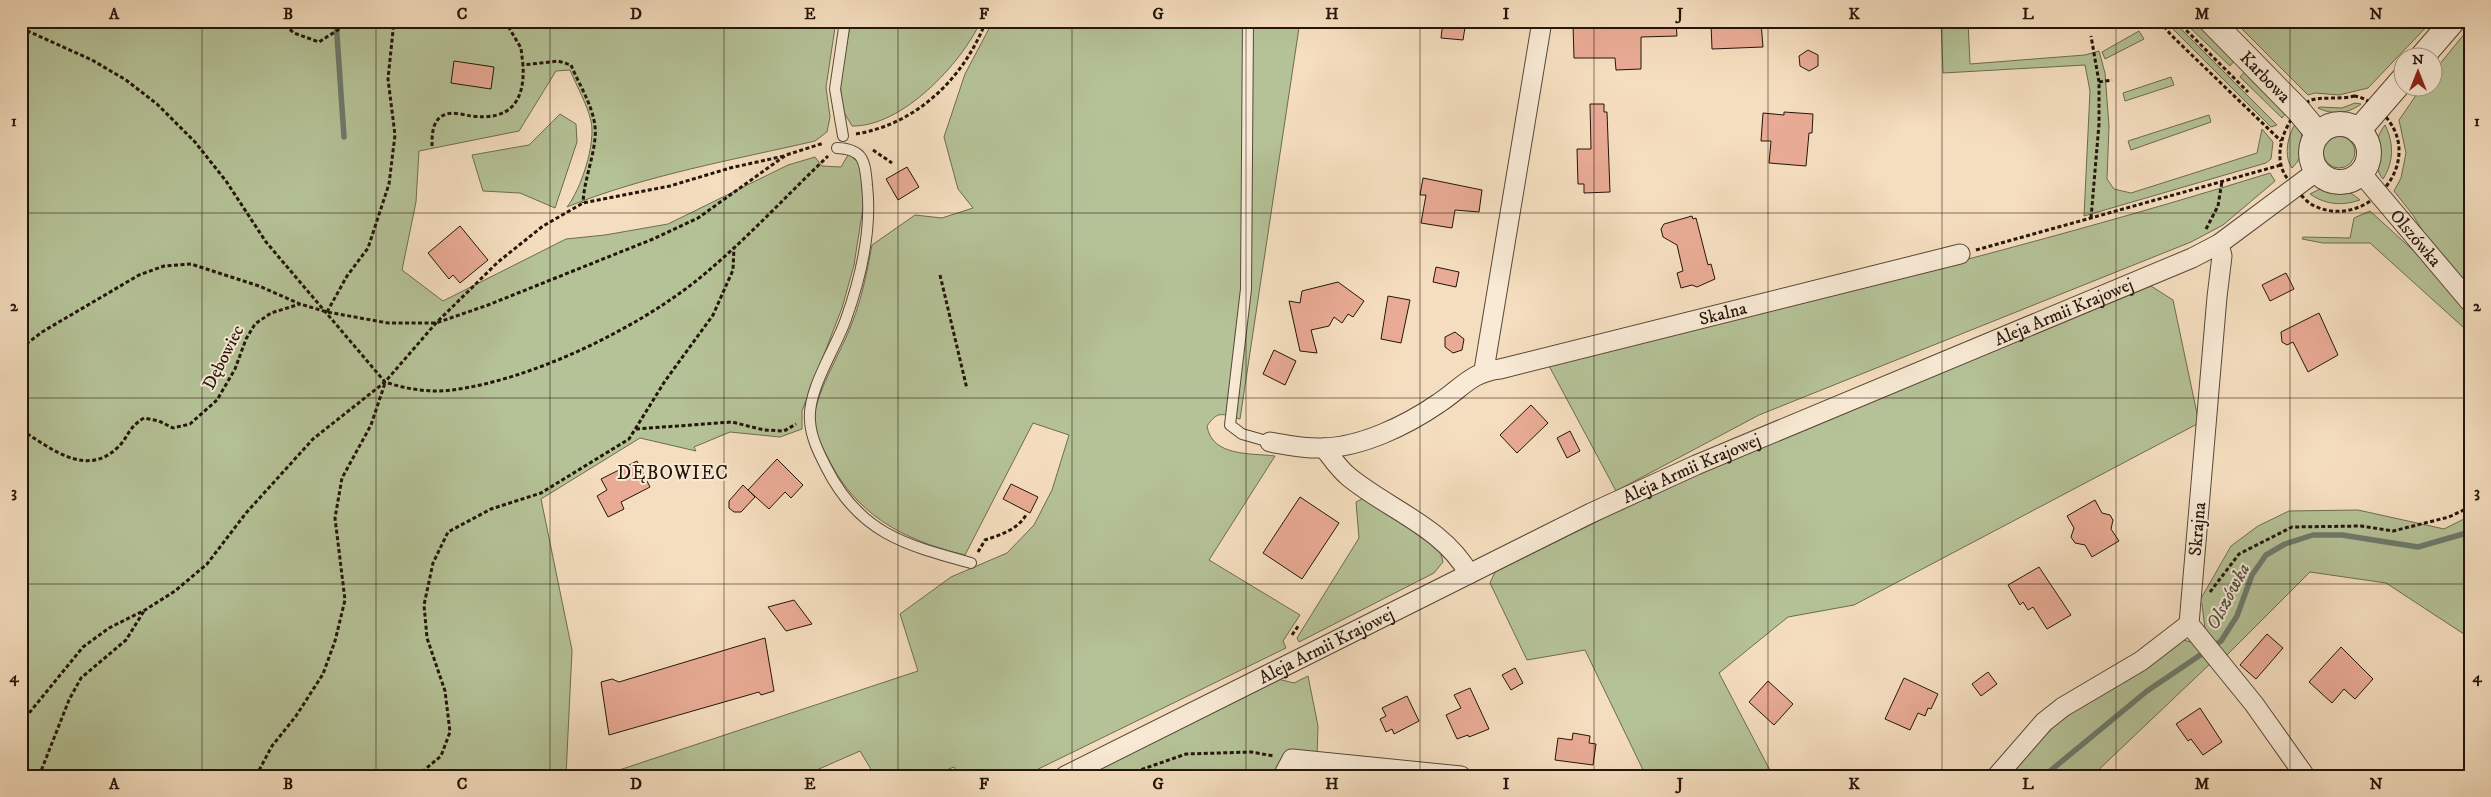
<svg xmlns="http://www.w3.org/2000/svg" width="2491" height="797" viewBox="0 0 2491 797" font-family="'IM FELL DW Pica',serif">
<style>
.green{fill:#b5c297;stroke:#6c6c51}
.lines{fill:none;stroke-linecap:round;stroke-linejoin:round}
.stream{stroke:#6d7a6c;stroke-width:5.5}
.building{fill:#e9ab95;stroke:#24150b}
.service-casing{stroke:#584738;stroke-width:12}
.minor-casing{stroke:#584738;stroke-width:21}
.tertiary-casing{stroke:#584738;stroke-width:26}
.path{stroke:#24150b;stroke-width:3;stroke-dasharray:4 2.5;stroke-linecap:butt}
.service{stroke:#f8ead5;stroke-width:10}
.minor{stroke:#f8ead5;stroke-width:19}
.tertiary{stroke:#f8ead5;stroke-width:24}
.grid{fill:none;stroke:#24150b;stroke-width:1;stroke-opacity:0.55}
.labels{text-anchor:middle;stroke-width:4;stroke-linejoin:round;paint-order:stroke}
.street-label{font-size:18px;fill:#24150b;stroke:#f8ead5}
.neighbourhood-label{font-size:19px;letter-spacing:1px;fill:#24150b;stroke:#f8ead5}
.water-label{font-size:19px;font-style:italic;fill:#4e5044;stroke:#f8ead5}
.neatline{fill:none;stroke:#24150b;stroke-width:2}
.grid-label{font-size:16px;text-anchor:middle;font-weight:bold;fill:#24150b}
</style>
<rect width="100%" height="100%" fill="#f5debf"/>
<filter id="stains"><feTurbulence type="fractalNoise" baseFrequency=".004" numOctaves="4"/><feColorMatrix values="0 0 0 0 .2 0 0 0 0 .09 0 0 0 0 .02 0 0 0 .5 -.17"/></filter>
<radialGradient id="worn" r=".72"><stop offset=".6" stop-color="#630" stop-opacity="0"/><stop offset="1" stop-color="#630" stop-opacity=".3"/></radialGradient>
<g class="green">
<path d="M21 21H836L826 87 830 117 827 132 815 141C733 160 646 175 567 207 581 189 596 144 591 121 587 104 577 87 570 70L556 71 519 131 419 151 416 202 402 270 443 301 566 239 605 235 668 224 788 165 815 157 822 166 841 167 848 155 859 158 865 195 854 265 842 308 802 411V429L780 437 730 432 694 447 696 451 640 438 541 499 572 650 566 776H21Z"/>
<path d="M851 21H981C961 64 902 127 852 126L842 109 840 80Z"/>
<path d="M993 21H1300L1240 419C1222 414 1218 410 1207 426 1212 457 1251 453 1275 456L1209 560 1300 615 1283 641 1286 648 1024 776H959L954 767 931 776H875L860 751 803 776H601L918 671 900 614 951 577 1007 553 1034 525 1052 490 1069 435 1033 423 965 555C902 540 854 514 826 454 818 439 811 424 816 407 823 380 842 350 852 323 862 298 867 272 872 245L915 215 942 218 973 208 958 189 944 137 965 74Z"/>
<path d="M1941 21H1968L1970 64 2085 55 2099 51 2105 73 2109 126 2107 179 2114 189 2131 193 2257 153 2262 129 2273 142 2271 159 2266 163 2084 216 2090 91 2085 65 1943 73Z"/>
<path d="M2165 21H2173L2277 125 2271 127Z"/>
<path d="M2183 21H2197L2235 60 2230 66Z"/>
<path d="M2234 21H2432L2368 88 2339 95 2315 93 2308 95Z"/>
<path d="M2470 27V292L2425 235 2413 215 2394 191 2401 178 2406 153 2399 120 2421 88H2434V71Z"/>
<path d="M2139 31 2144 39 2105 59 2102 52Z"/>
<path d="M2246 70 2287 112 2282 118 2240 77Z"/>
<path d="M2171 77 2174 85 2125 101 2123 93Z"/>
<path d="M2355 103 2361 104C2348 114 2332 115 2318 108L2320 107 2342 108Z"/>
<path d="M560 114 576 124 577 142 555 208 520 193 483 191 472 155 529 145Z"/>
<path d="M2209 115 2211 122 2131 150 2128 141Z"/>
<path d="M2296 123C2306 139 2306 154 2292 168 2283 156 2288 134 2296 123Z"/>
<path d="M2385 125C2394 143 2394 162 2383 179 2371 164 2373 140 2385 125Z"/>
<circle cx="2339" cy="152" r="16"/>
<path d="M2270 173 2275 181 2223 225 2191 242 1759 415 1616 491 1548 364C1790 305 2032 247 2270 173Z"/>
<path d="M2322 188 2347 190 2360 200C2342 206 2326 205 2310 194Z"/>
<path d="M2370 211 2416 253 2460 301 2470 313V336L2463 327 2370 243H2323L2302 239 2303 237 2350 238 2354 218Z"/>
<path d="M2151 286 2173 300 2199 423 1854 605 1788 617 1719 673 1773 776H1646L1585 650 1527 660 1490 583 1495 572 1675 483Z"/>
<path d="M1366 497 1439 546 1443 562 1434 573 1299 642 1297 638 1359 538 1356 502Z"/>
<path d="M2358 510 2444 529 2470 516V638L2386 583 2310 572 2224 658 2205 629 2202 604 2199 602 2231 546 2258 526 2289 511Z"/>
<path d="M2183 640 2191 642 2212 662 2092 776H2006L2048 726Z"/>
<path d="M1308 676 1318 726 1317 757 1278 776H1083L1278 679 1294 683Z"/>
<path d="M1295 764 1418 776H1290Z"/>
</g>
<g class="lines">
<g class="stream">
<path d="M336 21 344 137"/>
<path d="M2044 776 2147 691 2221 641 2237 616 2252 575 2266 555 2285 544 2313 535H2342L2418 547 2470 532"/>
</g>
</g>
<g class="building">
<path d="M1443 21H1466L1463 40 1441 38Z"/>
<path d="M1615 21H1676L1677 36 1641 37V69L1616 70 1615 58H1574L1573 24Z"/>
<path d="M1761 22 1763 47 1712 49 1711 24Z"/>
<path d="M1808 50 1818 55V66L1809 71 1800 66 1799 56Z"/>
<path d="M454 61 494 67 491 89 451 83Z"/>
<path d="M1590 104H1604V112H1607L1610 192 1584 193V184H1578L1577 149H1591Z"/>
<path d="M1784 112 1813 114 1812 133H1809L1806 166 1769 163 1771 141H1761L1763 113 1784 115Z"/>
<path d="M907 167 919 187 898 200 886 179Z"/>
<path d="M1423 178 1482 190 1479 212 1455 210 1452 228 1421 223 1426 195H1420Z"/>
<path d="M1692 216 1693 219 1696 218 1708 265 1711 264 1715 279 1697 287 1692 285 1681 288 1677 273 1683 271 1677 245 1663 237 1661 229 1664 224Z"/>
<path d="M460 226 488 260 460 283 453 275 449 279 428 253Z"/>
<path d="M1436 267 1459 272 1456 287 1433 282Z"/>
<path d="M2286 273 2294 289 2270 301 2262 285Z"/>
<path d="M1338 282 1364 301 1353 317 1348 314 1342 323 1334 317 1329 326 1311 330 1317 353 1300 351 1289 301 1300 303 1302 291Z"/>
<path d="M1388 296 1410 300 1401 343 1381 339Z"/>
<path d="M2319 313 2338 355 2308 372 2293 342 2287 345 2282 342 2281 332Z"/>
<path d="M1455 332 1464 339 1462 350 1453 353 1445 347V337Z"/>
<path d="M1274 350 1296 361 1285 385 1263 374Z"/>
<path d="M1531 405 1548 423 1517 453 1500 435Z"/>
<path d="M1570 431 1580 451 1567 458 1557 438Z"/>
<path d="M777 459 803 485 791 498 785 492 769 509 748 490Z"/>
<path d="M637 461 650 487 621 502 624 509 608 517 597 496 607 490 601 479Z"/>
<path d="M1011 484 1038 497 1030 513 1003 499Z"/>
<path d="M743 485 755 497 741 512H734L729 508V501Z"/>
<path d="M1300 497 1339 523 1302 579 1263 553Z"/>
<path d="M2095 500 2102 513 2110 515 2113 520 2111 529 2119 541 2092 557 2085 545 2075 543 2071 537 2074 528 2067 516Z"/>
<path d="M2039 567 2071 615 2047 629 2033 607 2028 610 2023 602 2020 605 2008 585Z"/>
<path d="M794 600 812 624 786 631 768 607Z"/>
<path d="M2267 634 2283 648 2256 679 2240 665Z"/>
<path d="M765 638 774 691 761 695 759 692 609 735 601 682 612 679 619 682Z"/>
<path d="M2341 647 2373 679 2355 699 2344 689 2332 703 2309 682Z"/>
<path d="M1515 668 1523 683 1511 690 1502 675Z"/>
<path d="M1988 672 1997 684 1981 696 1972 684Z"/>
<path d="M1904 678 1938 694 1931 709 1928 708 1925 716 1918 713 1910 730 1885 719Z"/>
<path d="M1768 681 1793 704 1774 725 1749 702Z"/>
<path d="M1470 688 1489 729 1469 737 1468 735 1457 739 1446 715 1461 708 1454 695Z"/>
<path d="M1407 696 1419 721 1394 734 1392 729 1386 732 1380 719 1386 716 1382 708Z"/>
<path d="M2200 708 2222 742 2203 755 2191 739 2188 741 2176 724Z"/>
<path d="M1573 733 1590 736 1589 743 1596 744 1593 765 1555 760 1558 738 1572 740Z"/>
</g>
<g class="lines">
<g class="service-casing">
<g id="service">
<path d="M1248 21 1246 289 1230 425 1242 434 1270 442"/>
<path d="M843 136 835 89 845 21"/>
<path d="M837 148C864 149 865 162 867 185 872 229 861 277 846 319 836 348 807 390 810 421 811 438 819 453 826 467 859 533 905 545 971 563"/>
</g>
</g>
<g class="minor-casing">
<g id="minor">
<path id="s1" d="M2361 173 2470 302"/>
<path d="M2219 244 2222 256 2217 297 2189 624 2254 704 2305 776"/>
<path d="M1484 370 1542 21"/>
<path id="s2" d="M1270 442C1287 445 1305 449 1323 448 1362 447 1407 425 1439 403 1462 388 1471 372 1500 369L1960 254"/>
<path d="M1324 448C1332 458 1339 469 1349 477 1388 509 1444 528 1469 574"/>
<path id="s3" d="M1065 776 1591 513 1696 465 2192 258 2219 244 2317 171"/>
<path d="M1283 776 1292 759 1461 776"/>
<path d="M1997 776 2044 722 2063 707 2141 661 2189 624"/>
</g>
</g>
<g class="tertiary-casing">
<g id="tertiary">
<path id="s4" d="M2211 21 2298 110 2318 134"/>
<path d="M2421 58 2453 21"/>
<circle cx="2340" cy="153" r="29"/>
<path d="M2358 131 2404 78"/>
</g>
</g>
<g class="path">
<path d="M280 21 294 33 319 42 352 21"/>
<path d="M505 21 521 48 523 65 558 61 571 65C580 87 598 113 595 138 593 160 584 181 583 203"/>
<path d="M2160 21 2171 35 2281 141"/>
<path d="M2177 21 2248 92"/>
<path d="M21 28 92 60 126 80 157 104 195 142 226 181 266 242 385 382C406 389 430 393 452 390 531 380 634 330 696 281 743 243 785 197 828 156"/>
<path d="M2099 82 2112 80"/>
<path d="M2354 96C2364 97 2371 103 2379 110 2432 157 2369 230 2317 207 2308 204 2302 196 2297 190 2293 185 2288 180 2285 175 2271 151 2288 115 2309 101 2318 96 2341 100 2354 96Z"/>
<path d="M856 134C917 124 964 78 986 21"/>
<path d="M432 146C432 135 432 120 444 115 452 111 463 115 471 116 510 121 525 102 523 65"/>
<path d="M873 150 892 163"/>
<path d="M2091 218 2099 124V82L2091 36"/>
<path d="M2206 229 2218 206 2222 181"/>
<path d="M1976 250 2281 165"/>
<path d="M940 275 967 389"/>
<path d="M327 312 347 276 368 248 389 184 395 135 388 79 394 21"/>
<path d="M21 348 42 332 139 275 164 266 191 264 259 286 300 304 327 312 388 323H436L488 305 653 239 698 218 786 155 824 143"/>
<path d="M636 429 732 422 764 430 784 431 796 424"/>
<path d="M21 433H26C53 450 86 476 116 449 129 438 126 429 144 418L159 421 173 428 190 424 217 400 235 369 246 339 255 324 271 313 300 304"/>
<path d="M978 552 985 540C1000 535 1017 530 1026 515"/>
<path d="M2210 592 2239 554 2292 527 2361 526 2393 531 2449 517 2470 507"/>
<path d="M1292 635 1299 625"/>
<path d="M21 723 83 647 109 628 145 610 175 591 207 564 246 513 313 439 385 382 436 323 498 262 543 226 583 203 670 186 730 168 784 156"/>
<path d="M39 776 69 700 81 678 126 640 144 611"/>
<path d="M256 776 272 746 296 716 323 674 335 641 345 600 335 518 342 478 371 425 385 383"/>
<path d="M417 776 441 756 450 732 445 691 427 638 424 605 433 563 448 532 491 509 541 493 629 439 665 381 713 315 733 270 734 247"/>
<path d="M1123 776 1186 754 1251 752 1274 756"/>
</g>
<use href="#service" class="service"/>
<use href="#minor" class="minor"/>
<use href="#tertiary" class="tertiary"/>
</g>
<path class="grid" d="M202 21V776M376 21V776M550 21V776M724 21V776M898 21V776M1072 21V776M1246 21V776M1420 21V776M1594 21V776M1768 21V776M1942 21V776M2116 21V776M2290 21V776M21 213H2470M21 398H2470M21 584H2470"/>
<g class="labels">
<g class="street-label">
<text dy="6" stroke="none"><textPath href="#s4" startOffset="78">Karbowa</textPath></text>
<text dy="6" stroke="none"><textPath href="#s1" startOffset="85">Olszówka</textPath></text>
<text dy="6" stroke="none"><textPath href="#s3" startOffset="1102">Aleja Armii Krajowej</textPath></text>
<text dy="6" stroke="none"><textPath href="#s2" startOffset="480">Skalna</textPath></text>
<text transform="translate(223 357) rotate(-63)" y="6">Dębowiec</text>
<text dy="6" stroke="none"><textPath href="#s3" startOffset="698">Aleja Armii Krajowej</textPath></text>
<text transform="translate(2197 529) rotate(-85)" y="6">Skrajna</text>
<text dy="6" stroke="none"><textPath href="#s3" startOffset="292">Aleja Armii Krajowej</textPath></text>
</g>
<g class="neighbourhood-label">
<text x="673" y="479">DĘBOWIEC</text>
</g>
<g class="water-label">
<text transform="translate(2227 596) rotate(-62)" y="7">Olszówka</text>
</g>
</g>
<rect width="2491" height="797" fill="none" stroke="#f5debf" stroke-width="55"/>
<g transform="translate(2418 72)"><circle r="24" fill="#f8ead5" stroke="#a39584"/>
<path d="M0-4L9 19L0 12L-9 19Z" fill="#8f2418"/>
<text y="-8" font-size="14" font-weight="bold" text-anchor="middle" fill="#24150b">N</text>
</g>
<rect x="28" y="28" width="2436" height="742" class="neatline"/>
<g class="grid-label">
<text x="114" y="19">A</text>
<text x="288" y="19">B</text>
<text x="462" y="19">C</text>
<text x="636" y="19">D</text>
<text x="810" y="19">E</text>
<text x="984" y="19">F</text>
<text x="1158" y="19">G</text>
<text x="1332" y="19">H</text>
<text x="1506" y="19">I</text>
<text x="1680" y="19">J</text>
<text x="1854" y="19">K</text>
<text x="2028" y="19">L</text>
<text x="2202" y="19">M</text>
<text x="2376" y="19">N</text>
<text x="14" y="126">1</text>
<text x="2477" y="126">1</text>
<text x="14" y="311">2</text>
<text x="2477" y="311">2</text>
<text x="14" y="497">3</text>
<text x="2477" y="497">3</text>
<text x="14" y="682">4</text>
<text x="2477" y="682">4</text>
<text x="114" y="789">A</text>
<text x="288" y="789">B</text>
<text x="462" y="789">C</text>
<text x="636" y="789">D</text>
<text x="810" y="789">E</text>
<text x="984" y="789">F</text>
<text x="1158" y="789">G</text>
<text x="1332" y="789">H</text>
<text x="1506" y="789">I</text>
<text x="1680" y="789">J</text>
<text x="1854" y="789">K</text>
<text x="2028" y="789">L</text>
<text x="2202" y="789">M</text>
<text x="2376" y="789">N</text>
</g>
<rect width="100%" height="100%" filter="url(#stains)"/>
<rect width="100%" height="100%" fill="url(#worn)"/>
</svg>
